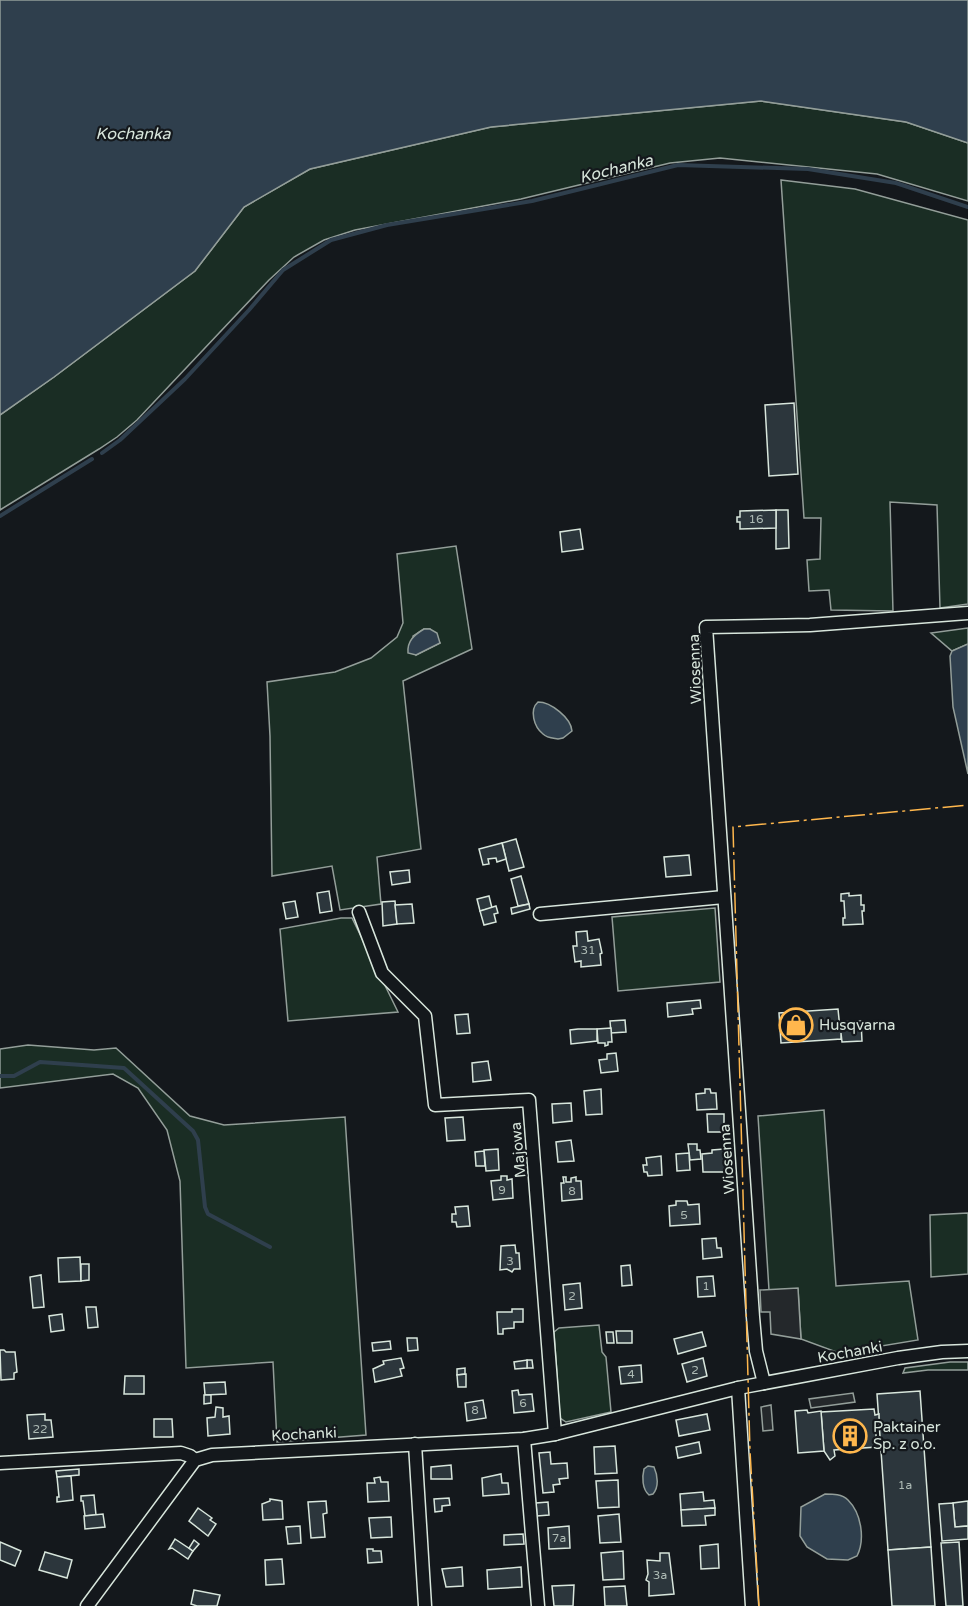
<svg xmlns="http://www.w3.org/2000/svg" width="968" height="1606" viewBox="0 0 968 1606" font-family="'Varela Round',sans-serif">
<style>
.green{fill:#1a2d24;stroke:#939e99;stroke-width:1.5;fill-rule:evenodd}
.parking{fill:#24282b;stroke:#939e99;stroke-width:1.5}
.water{fill:#2f3f4d;stroke:#939e99;stroke-width:1.5}
.lines{fill:none;stroke-linecap:round;stroke-linejoin:round}
.stream{stroke:#2f3f4d;stroke-width:4}
.building{fill:#2c363c;stroke:#d8e6dc;stroke-width:1.5}
.street-casing{stroke:#d8e6dc;stroke-width:15}
.street{stroke:#14181c;stroke-width:12}
.power{stroke:#ffb74d;stroke-width:1.5;stroke-dasharray:21 4.5 3 4.5;stroke-linecap:butt}
.labels{text-anchor:middle;stroke-width:4.5;stroke-linejoin:round;paint-order:stroke}
.number-label{font-size:12px;fill:#adbab4}
.street-label{font-size:15px;fill:#d8e6dc;stroke:#14181c}
.poi-label{font-size:15px;fill:#d8e6dc;stroke:#14181c;text-anchor:start}
.water-label{font-size:16px;font-style:italic;fill:#d8e6dc;stroke:#14181c}
</style>
<rect width="100%" height="100%" fill="#14181c"/>
<g class="green">
<path d="M761 101 906 122 968 143V201L877 174 720 158 670 163 521 199 355 230 324 240 294 257 269 280 137 420 117 437 99 449 0 510V415L54 377 195 271 244 207 310 169 491 127Z"/>
<path d="M781 180 855 189 968 220V604L940 608 937 505 890 502 893 611 831 610 829 590 809 591 807 560 820 559 821 518H804Z"/>
<path d="M456 546 472 649 403 681 421 849 377 857 381 904 340 910 332 866 272 876 270 736 267 682 335 672 371 658 397 637 403 623 397 554ZM424 629H430L440 643 416 655 413 636Z"/>
<path d="M968 628V644L952 651 931 633Z"/>
<path d="M715 908 720 982 618 991 612 917Z"/>
<path d="M341 918H352L398 1012 288 1021 280 929Z"/>
<path d="M28 1045 94 1050 116 1048 190 1116 224 1125 345 1117 366 1435 277 1442 273 1362 186 1368 180 1181 167 1130 138 1088 113 1074 0 1088V1049Z"/>
<path d="M824 1110 836 1286 909 1281 918 1340 839 1353 801 1339 798 1289 769 1290 758 1116Z"/>
<path d="M968 1213V1274L931 1277 930 1215Z"/>
<path d="M599 1325 602 1352 606 1357 611 1412 566 1422 560 1418 554 1332 559 1328Z"/>
<path d="M950 1362H968V1370H928L903 1373 905 1368Z"/>
</g>
<g class="parking">
<path d="M798 1288 801 1339 771 1334 770 1312H761L760 1290Z"/>
<path d="M853 1393 855 1402 811 1408 809 1399Z"/>
<path d="M771 1405 773 1430 763 1431 761 1407Z"/>
</g>
<g class="water">
<path d="M0 0H968V143L906 122 761 101 491 127 310 169 244 207 195 271 54 377 0 415Z"/>
<path d="M424 629H430L437 633 440 643 416 655 408 653C407 641 414 635 424 629Z"/>
<path d="M968 644V774L953 707 950 656 952 651Z"/>
<path d="M538 702C551 702 571 718 572 731L563 738 558 739C552 738 547 738 543 734 534 727 529 710 538 702Z"/>
<path d="M648 1466 654 1467C658 1476 659 1487 653 1494L649 1495C642 1489 642 1477 644 1469Z"/>
<path d="M825 1494C833 1494 842 1494 848 1500 862 1514 865 1540 857 1556L848 1560 827 1559 807 1547 800 1536 801 1507Z"/>
</g>
<g class="lines">
<g class="stream">
<path d="M102 453 120 440 185 379 249 310 283 270 331 240 387 225 532 201 678 165 808 169 896 183 968 207"/>
<path d="M0 516 92 459"/>
<path d="M0 1076H14L40 1062 124 1068 193 1131 198 1140 205 1207 208 1214 270 1247"/>
</g>
</g>
<g class="building">
<path d="M794 403 798 474 769 476 765 405Z"/>
<path d="M776 510H788L789 548 776 549Z"/>
<path d="M776 510V528L740 529V522H737V517H740V511Z"/>
<path d="M580 529 583 549 562 552 560 532Z"/>
<path d="M516 839 524 867 509 871 502 843Z"/>
<path d="M502 843 506 859 497 862 496 858 488 859 489 864 483 865 479 849Z"/>
<path d="M689 855 691 875 666 877 664 857Z"/>
<path d="M409 870 410 882 392 885 390 872Z"/>
<path d="M521 876 529 904 518 906 511 879Z"/>
<path d="M329 891 332 911 320 913 317 893Z"/>
<path d="M849 893V896L861 895V905H864V911H862L863 924 843 925V918H845L844 901H841V894Z"/>
<path d="M489 896 492 908 480 911 477 899Z"/>
<path d="M295 901 298 917 286 919 283 903Z"/>
<path d="M395 901 397 924 383 926 382 902Z"/>
<path d="M412 904 414 923 397 924 395 905Z"/>
<path d="M529 904 530 909 512 914 511 908Z"/>
<path d="M496 906 498 913 494 914 496 922 484 925 480 911Z"/>
<path d="M587 931 588 941 599 939 602 953 600 954 601 965 581 967V961L575 962 573 946H577L576 932Z"/>
<path d="M700 1000 701 1008 692 1009 693 1014 668 1017 667 1003Z"/>
<path d="M838 1009 840 1029V1022L861 1021 862 1041 842 1042 841 1033V1039L781 1043 779 1013Z"/>
<path d="M468 1014 470 1033 457 1034 455 1015Z"/>
<path d="M625 1020 626 1032 611 1033 610 1021Z"/>
<path d="M611 1028 612 1042H608V1045L605 1046V1043H598L597 1029Z"/>
<path d="M578 1029H597V1041L571 1044 570 1030Z"/>
<path d="M616 1053 618 1071 601 1073 599 1060 607 1059V1054Z"/>
<path d="M488 1061 491 1080 473 1082 472 1063Z"/>
<path d="M601 1089 602 1114 586 1115 584 1091Z"/>
<path d="M705 1089H710L711 1093H716L717 1109 697 1110 696 1094 705 1093Z"/>
<path d="M571 1103 572 1121 553 1123 552 1104Z"/>
<path d="M707 1114H724V1132H708Z"/>
<path d="M463 1117 465 1140 447 1141 445 1118Z"/>
<path d="M571 1140 574 1161 558 1162 556 1142Z"/>
<path d="M688 1144H697V1150H700L701 1159 690 1160Z"/>
<path d="M498 1149 499 1170 486 1171 484 1150Z"/>
<path d="M724 1149V1151L729 1150 730 1163H725L726 1172H703L702 1154 712 1153V1150Z"/>
<path d="M484 1151 485 1166H476L475 1152Z"/>
<path d="M689 1153 690 1170 677 1171 676 1154Z"/>
<path d="M661 1156 662 1175 648 1176 647 1172H644L643 1165H647L646 1158Z"/>
<path d="M501 1176H507V1180L512 1179 513 1198 493 1200 491 1181 501 1180Z"/>
<path d="M563 1177H566V1182H571V1178L576 1177V1181H581L582 1199 562 1201 561 1183H564Z"/>
<path d="M676 1201H687L688 1205 699 1204 700 1224 670 1226 669 1206 676 1205Z"/>
<path d="M468 1206 470 1226 457 1227 456 1222H452V1214H456L455 1207Z"/>
<path d="M716 1238 717 1248H721L722 1257 703 1259 702 1239Z"/>
<path d="M515 1245 516 1253H519L520 1269H514L512 1272 507 1269 500 1270 501 1246Z"/>
<path d="M80 1257 81 1281 59 1282 58 1258Z"/>
<path d="M81 1264H89V1280L81 1281Z"/>
<path d="M630 1265 632 1285 622 1286 621 1266Z"/>
<path d="M41 1275 44 1307 33 1308 30 1277Z"/>
<path d="M713 1276 715 1296 698 1297 697 1277Z"/>
<path d="M580 1283 582 1308 565 1310 563 1285Z"/>
<path d="M86 1307H96L98 1327 88 1328Z"/>
<path d="M512 1309H523V1322H514V1328L503 1329V1334H498L497 1312H512Z"/>
<path d="M62 1314 64 1330 51 1332 49 1316Z"/>
<path d="M616 1331H632V1343H617Z"/>
<path d="M606 1332H613L614 1343H607Z"/>
<path d="M702 1332 706 1346 678 1354 674 1339Z"/>
<path d="M407 1338H417L418 1350 408 1351Z"/>
<path d="M390 1341 391 1349 373 1351 372 1343Z"/>
<path d="M0 1350H4L6 1352H15L17 1372 14 1373V1379L1 1380Z"/>
<path d="M401 1358 404 1368 400 1369 402 1376 375 1382 373 1369 384 1364 383 1361Z"/>
<path d="M703 1358 707 1376 687 1382 682 1364Z"/>
<path d="M527 1360H532L533 1368H527Z"/>
<path d="M527 1360V1368L515 1369 514 1362Z"/>
<path d="M641 1365 642 1382 621 1384 619 1367Z"/>
<path d="M465 1368V1374L457 1375V1369Z"/>
<path d="M466 1374V1387H458L457 1375Z"/>
<path d="M125 1376H144V1394H124Z"/>
<path d="M225 1382 226 1394 205 1395 204 1383Z"/>
<path d="M518 1390 519 1395 532 1394 534 1411 514 1413 512 1391Z"/>
<path d="M920 1391 931 1547 888 1550 877 1394Z"/>
<path d="M204 1395H211V1403L204 1404Z"/>
<path d="M483 1400 486 1418 467 1421 465 1403Z"/>
<path d="M216 1407 223 1408V1417L229 1416 230 1434 208 1436 207 1418 215 1417Z"/>
<path d="M874 1409 875 1415 879 1414V1424H875L877 1447 834 1450 835 1456 830 1460 824 1451 821 1412Z"/>
<path d="M807 1410 808 1413 821 1411 824 1451 798 1453 795 1411Z"/>
<path d="M45 1414V1420H51L53 1437 29 1439 27 1415Z"/>
<path d="M707 1414 710 1430 679 1436 676 1420Z"/>
<path d="M154 1419H172L173 1437H154Z"/>
<path d="M699 1442 701 1453 678 1458 676 1447Z"/>
<path d="M615 1446 617 1473 595 1474 594 1447Z"/>
<path d="M550 1452 551 1464 567 1463 568 1478 559 1479 560 1484 553 1485 554 1492 543 1493 539 1453Z"/>
<path d="M451 1465 452 1479H431V1467Z"/>
<path d="M79 1469V1475L57 1477 56 1471Z"/>
<path d="M501 1474 502 1483H508L509 1494 483 1496 482 1478Z"/>
<path d="M71 1476 73 1500 57 1502V1497H59L57 1477Z"/>
<path d="M380 1477 381 1482H388L389 1501 368 1502 367 1483H375L374 1478Z"/>
<path d="M618 1480 619 1507 598 1508 596 1481Z"/>
<path d="M703 1492 704 1501 714 1500 715 1508 681 1510 680 1494Z"/>
<path d="M94 1495 96 1515 85 1516 83 1501H81V1496Z"/>
<path d="M449 1498 450 1505 442 1506V1511L435 1512 434 1499Z"/>
<path d="M270 1499 282 1501 283 1519 263 1520 262 1504 270 1501Z"/>
<path d="M326 1501 327 1513 323 1514 325 1537 311 1538 308 1502Z"/>
<path d="M968 1501V1526L955 1527 953 1503Z"/>
<path d="M548 1502 549 1515 537 1516 536 1503Z"/>
<path d="M953 1503 955 1527 968 1526V1539L942 1541 939 1504Z"/>
<path d="M198 1508 212 1518 210 1520 216 1524 208 1536 189 1521Z"/>
<path d="M715 1508V1515L705 1516 706 1525 682 1526 681 1510Z"/>
<path d="M103 1514 105 1527 85 1529 84 1516Z"/>
<path d="M619 1514 621 1542 600 1543 598 1516Z"/>
<path d="M391 1517 392 1537 371 1538 369 1518Z"/>
<path d="M300 1526 301 1543 288 1544 286 1527Z"/>
<path d="M569 1526 570 1548 549 1549 548 1528Z"/>
<path d="M523 1534 524 1544 504 1545V1535Z"/>
<path d="M175 1539 193 1551 188 1559 172 1548 169 1549Z"/>
<path d="M194 1540 199 1544 193 1551 189 1548Z"/>
<path d="M0 1542 21 1551 15 1566 0 1560Z"/>
<path d="M959 1542 963 1606H946L941 1543Z"/>
<path d="M718 1544 719 1568 701 1569 700 1546Z"/>
<path d="M931 1547 935 1606H892L888 1550Z"/>
<path d="M367 1549H373V1551H381L382 1562 368 1563Z"/>
<path d="M623 1551 624 1579 603 1580 601 1553Z"/>
<path d="M45 1552 72 1560 67 1578 39 1570Z"/>
<path d="M660 1553H669L674 1594 649 1596V1582L646 1580 648 1574 647 1560 660 1561Z"/>
<path d="M282 1559 284 1584 266 1585 265 1560Z"/>
<path d="M462 1567 463 1586 446 1587 442 1569Z"/>
<path d="M521 1567 522 1587 488 1589 487 1570Z"/>
<path d="M574 1585 573 1606H554L552 1586Z"/>
<path d="M625 1586 627 1606H605L604 1587Z"/>
<path d="M194 1590 220 1595 217 1606H197L191 1604Z"/>
</g>
<g class="lines">
<g class="street-casing">
<g id="street">
<path d="M359 912 382 973 425 1016 435 1105 529 1100 555 1434"/>
<path d="M540 914 724 897"/>
<path d="M764 1383 756 1351 753 1317 706 627 810 625 968 613"/>
<path d="M738 1388 752 1606"/>
<path d="M524 1439 538 1606"/>
<path d="M415 1444 425 1606"/>
<path d="M0 1463 181 1453 190 1456 195 1460"/>
<path d="M87 1606 195 1460 212 1455 524 1439 555 1434 738 1388 898 1358 942 1352 968 1351"/>
</g>
</g>
<use href="#street" class="street"/>
<path class="power" d="M759 1606 750 1451 733 827 968 805"/>
</g>
<defs>
<g id="shop-ring" transform="scale(1.725)"><circle r="9.5" fill="#14181c" stroke="#ffb74d" stroke-width="1.5"/><path d="M-5-2.5h2.3a2.7 3.5 0 0 1 5.4 0H5L5.5 6h-11ZM-1.5-2.5h3a1.5 2.3 0 0 0-3 0Z" fill="#ffb74d"/></g>
<g id="building-ring" transform="scale(1.725)"><circle r="9.5" fill="#14181c" stroke="#ffb74d" stroke-width="1.5"/><path d="M-4-6H4V6H1V3H-1V6H-4ZM-2.5-4.3h1.7v1.8h-1.7ZM.8-4.3h1.7v1.8H.8ZM-2.5-1h1.7V.8h-1.7ZM.8-1h1.7V.8H.8Z" fill="#ffb74d"/></g>
</defs>
<g fill-rule="evenodd">
<use href="#shop-ring" x="796" y="1025"/>
<use href="#building-ring" x="850" y="1436"/>
</g>
<g class="labels">
<g class="number-label">
<text x="756" y="523">16</text>
<text x="588" y="954">31</text>
<text x="502" y="1194">9</text>
<text x="572" y="1195">8</text>
<text x="684" y="1219">5</text>
<text x="510" y="1265">3</text>
<text x="706" y="1290">1</text>
<text x="572" y="1300">2</text>
<text x="695" y="1374">2</text>
<text x="631" y="1378">4</text>
<text x="523" y="1407">6</text>
<text x="475" y="1414">8</text>
<text x="40" y="1433">22</text>
<text x="905" y="1489">1a</text>
<text x="559" y="1542">7a</text>
<text x="660" y="1579">3a</text>
</g>
<g class="street-label">
<text transform="translate(695 669) rotate(-92)" y="5">Wiosenna</text>
<text transform="translate(518 1150) rotate(-95)" y="5">Majowa</text>
<text transform="translate(727 1159) rotate(-94)" y="5">Wiosenna</text>
<text transform="translate(850 1352) rotate(-10)" y="5">Kochanki</text>
<text transform="translate(304 1434) rotate(-3)" y="5">Kochanki</text>
</g>
<g class="poi-label">
<text x="819" y="1030">Husqvarna</text>
<text x="873" y="1432">Paktainer<tspan x="873" dy="17">Sp. z o.o.</tspan></text>
</g>
<g class="water-label">
<text x="133" y="139">Kochanka</text>
<text transform="translate(616 168) rotate(-14)" y="6">Kochanka</text>
</g>
</g>
</svg>
